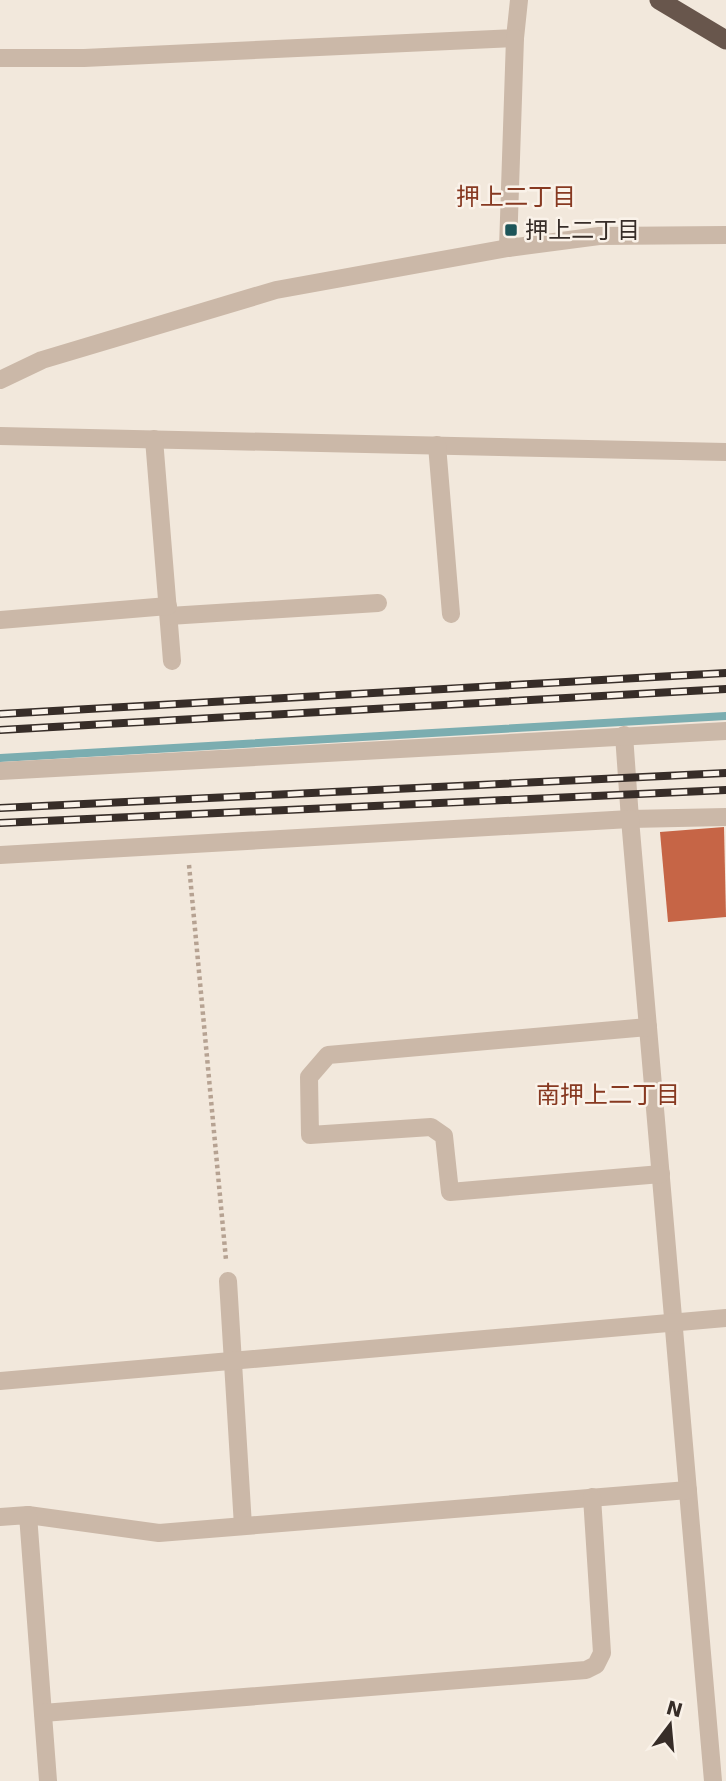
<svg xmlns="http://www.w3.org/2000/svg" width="726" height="1781" viewBox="0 0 726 1781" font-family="'DejaVu Sans','Noto Sans JP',sans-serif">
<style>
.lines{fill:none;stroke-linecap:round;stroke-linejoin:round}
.stream{stroke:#7badb0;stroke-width:8}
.building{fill:#c66546}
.path{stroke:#b6a292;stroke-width:4.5;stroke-dasharray:3.5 3.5;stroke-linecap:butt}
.minor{stroke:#cbb8a8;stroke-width:18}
.tertiary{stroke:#cbb8a8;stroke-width:18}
.trunk{stroke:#68564c;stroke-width:19}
.rail-casing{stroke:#372d28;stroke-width:8}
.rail{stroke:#faf2e9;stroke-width:5;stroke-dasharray:16;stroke-linecap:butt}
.poi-dot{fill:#1d5559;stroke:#faf2e9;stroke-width:2.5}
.labels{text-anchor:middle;stroke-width:5;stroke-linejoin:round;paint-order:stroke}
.poi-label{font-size:23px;fill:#372d28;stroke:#faf2e9;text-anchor:start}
.neighbourhood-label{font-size:24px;fill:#873921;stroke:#faf2e9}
</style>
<rect width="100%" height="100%" fill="#f2e8dc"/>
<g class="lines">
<path class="stream" d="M0 758 726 716"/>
</g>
<path class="building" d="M724 827 726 917 668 922 660 832Z"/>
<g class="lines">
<path class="path" d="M189 865 226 1260"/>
<g class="minor">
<path d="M0 58H84L515 38 519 0"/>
<path d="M508 248 515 38"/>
<path d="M0 436 726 452"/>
<path d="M154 439 172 661"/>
<path d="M437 445 451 614"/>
<path d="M169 616 378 603"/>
<path d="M0 620 168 606"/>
<path d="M624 735 630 819 726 817"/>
<path d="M0 771 726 731"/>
<path d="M0 855 630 819 713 1781"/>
<path d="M648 1027 328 1055 309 1077 310 1135 431 1127 444 1136 450 1192 661 1174"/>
<path d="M228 1281 243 1526"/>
<path d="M0 1381 726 1318"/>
<path d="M28 1515 159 1533 688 1490"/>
<path d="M0 1517 28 1515 48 1781"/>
<path d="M43 1713 586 1670 596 1665 602 1653 592 1497"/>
</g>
<path class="tertiary" d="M0 380 42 360 276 290 508 248 599 236 726 235"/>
<path class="trunk" d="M659 0 726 40"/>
<g class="rail-casing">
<g id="rail">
<path d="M0 714 726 673"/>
<path d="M0 730 726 689"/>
<path d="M0 808 726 773"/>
<path d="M0 823 726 790"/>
</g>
</g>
<use href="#rail" class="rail"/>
</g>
<rect class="poi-dot" x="504" y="223" width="14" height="14" rx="3.5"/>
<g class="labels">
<g class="poi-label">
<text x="525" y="238">押上二丁目</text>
</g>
<g class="neighbourhood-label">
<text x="516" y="205">押上二丁目</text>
<text x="608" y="1103">南押上二丁目</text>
</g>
</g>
<g transform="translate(670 1725) rotate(16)" stroke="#faf2e9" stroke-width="5" paint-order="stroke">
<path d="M0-5L12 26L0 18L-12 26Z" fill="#372d28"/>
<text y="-10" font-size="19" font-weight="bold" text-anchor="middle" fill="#372d28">N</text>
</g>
</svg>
